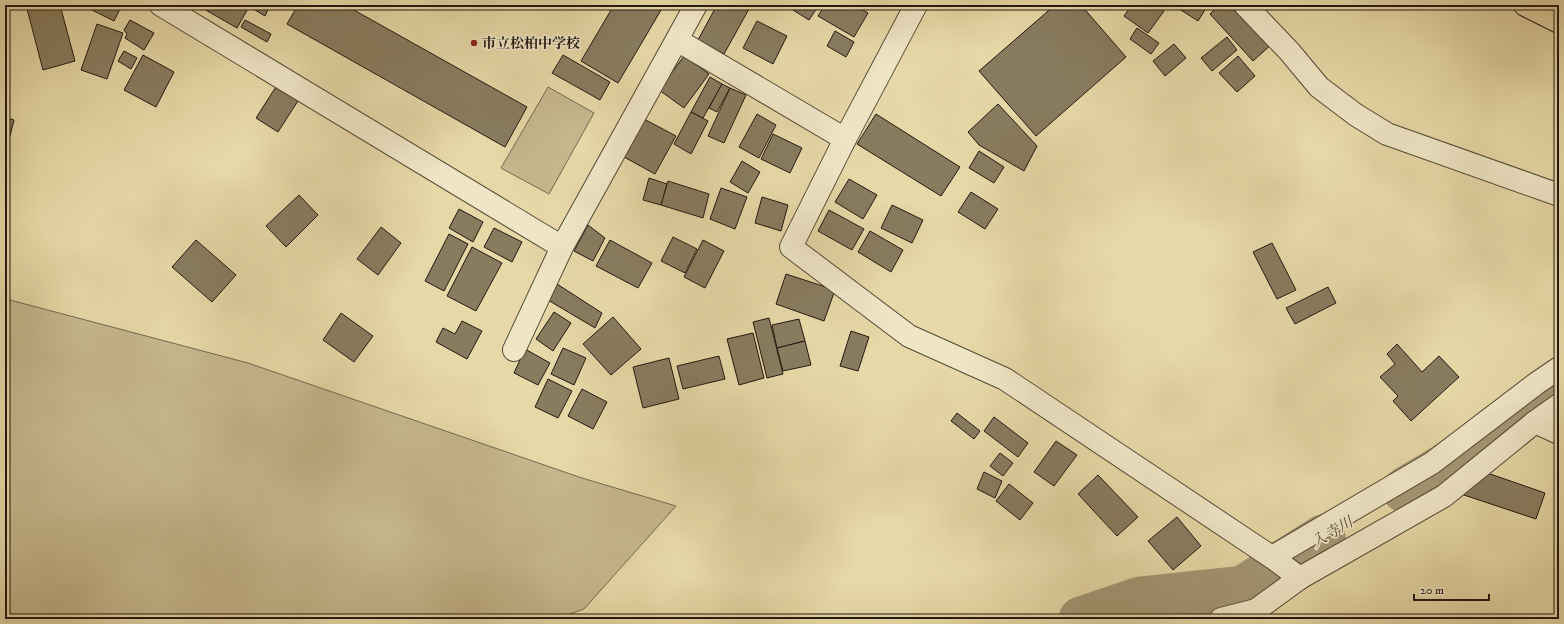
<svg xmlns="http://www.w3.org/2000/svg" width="1564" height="624" viewBox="0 0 1564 624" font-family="'IM FELL DW Pica','Noto Serif JP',serif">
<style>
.green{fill:#c6b78e;stroke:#746850}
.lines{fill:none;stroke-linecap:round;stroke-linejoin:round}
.river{stroke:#a49774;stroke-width:45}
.building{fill:#887c5f;stroke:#221811}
.street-casing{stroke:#534836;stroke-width:24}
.highway-casing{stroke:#221811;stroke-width:24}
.street{stroke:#efe6c6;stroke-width:22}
.highway{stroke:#e7d8a7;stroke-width:22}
.poi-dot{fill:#8f2418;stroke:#efe6c6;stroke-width:1.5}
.labels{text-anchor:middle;stroke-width:3.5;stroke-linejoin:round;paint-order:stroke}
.poi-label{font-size:14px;font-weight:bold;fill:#221811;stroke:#efe6c6;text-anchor:start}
.water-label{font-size:15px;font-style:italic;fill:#564b39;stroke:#efe6c6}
</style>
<rect width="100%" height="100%" fill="#e7d8a7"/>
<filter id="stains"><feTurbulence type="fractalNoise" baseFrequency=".005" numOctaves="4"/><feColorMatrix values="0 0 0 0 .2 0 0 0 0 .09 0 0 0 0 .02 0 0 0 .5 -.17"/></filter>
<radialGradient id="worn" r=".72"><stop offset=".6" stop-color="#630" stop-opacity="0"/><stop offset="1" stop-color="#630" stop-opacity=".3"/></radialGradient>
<g class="green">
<path d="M548 87 594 113 549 194 501 168Z"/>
<path d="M10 300 248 363 582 478 676 506 584 609 555 619H5V305Z"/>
</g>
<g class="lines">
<g class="river">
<path d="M1404 490 1446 465 1559 386"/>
<path d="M1081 619 1140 599 1243 588 1323 537"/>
</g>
</g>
<g class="building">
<path d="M26 5H60L75 61 43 70Z"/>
<path d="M82 5H122L114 21Z"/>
<path d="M197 5H250L237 28Z"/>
<path d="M257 5H270L265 16 255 10Z"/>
<path d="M298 5H345L527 107 505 147 287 24Z"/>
<path d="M614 5H664L618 83 581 61Z"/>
<path d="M717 5H741L749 9 724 54 698 40Z"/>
<path d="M785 5H819L809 20Z"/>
<path d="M825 5H854L868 13 854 37 818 16Z"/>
<path d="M1055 5H1081L1126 57 1036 136 979 71Z"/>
<path d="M1132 5H1155L1164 11 1148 33 1124 16Z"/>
<path d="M1173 5H1208L1198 21Z"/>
<path d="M1220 5H1238L1273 43 1253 61 1210 14Z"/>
<path d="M130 20 154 33 144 50 125 38 127 34 124 30Z"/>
<path d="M245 20 271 34 267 42 241 27Z"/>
<path d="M757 21 787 36 773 64 743 48Z"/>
<path d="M97 24 123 33 107 79 81 70Z"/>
<path d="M1137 28 1159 43 1151 54 1130 39Z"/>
<path d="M835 31 854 42 846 57 827 46Z"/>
<path d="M1227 37 1237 50 1212 71 1201 58Z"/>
<path d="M1174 44 1186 58 1165 76 1153 61Z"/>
<path d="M124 51 137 58 131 69 118 61Z"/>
<path d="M143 55 174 72 156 107 124 90Z"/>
<path d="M563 55 610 82 600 100 552 73Z"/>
<path d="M684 56 709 74 684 108 659 90Z"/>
<path d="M1238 56 1255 76 1237 92 1219 73Z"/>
<path d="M710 77 722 84 703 118 691 112Z"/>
<path d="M281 79 303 93 278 132 256 118Z"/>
<path d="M722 84 730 88 717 112 709 108Z"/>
<path d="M730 88 746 95 724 143 708 136Z"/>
<path d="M998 104 1037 146 1024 171 979 145 968 132Z"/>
<path d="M691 112 708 121 691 154 674 144Z"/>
<path d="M757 114 776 125 759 158 739 147Z"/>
<path d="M876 114 960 167 941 196 857 144Z"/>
<path d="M5 117 14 120 7 148 5 147Z"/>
<path d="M644 119 676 136 655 174 624 157Z"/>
<path d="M773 134 802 148 790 173 761 159Z"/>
<path d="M979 151 1004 167 994 183 969 168Z"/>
<path d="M742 161 760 172 748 193 730 182Z"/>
<path d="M649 178 667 184 661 205 643 200Z"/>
<path d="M849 179 877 195 863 219 835 202Z"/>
<path d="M668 181 709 194 703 218 661 205Z"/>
<path d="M721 188 747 197 735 229 710 219Z"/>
<path d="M971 192 998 209 985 229 958 212Z"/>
<path d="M299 195 318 215 286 247 266 226Z"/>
<path d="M762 197 788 205 781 231 755 223Z"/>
<path d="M892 205 923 220 912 243 881 228Z"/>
<path d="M459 209 483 222 473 242 449 228Z"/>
<path d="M829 210 864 229 852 250 818 231Z"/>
<path d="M588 225 605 238 593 261 574 251Z"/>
<path d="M381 227 401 243 378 275 357 259Z"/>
<path d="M494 228 522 242 512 262 484 247Z"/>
<path d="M870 231 903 250 891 272 858 252Z"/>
<path d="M449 234 468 244 444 291 425 281Z"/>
<path d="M673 237 697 249 685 273 661 261Z"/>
<path d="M196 240 236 275 212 302 172 267Z"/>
<path d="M610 240 652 263 638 288 596 266Z"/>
<path d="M703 240 724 251 705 288 684 277Z"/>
<path d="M1272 243 1296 290 1277 299 1253 252Z"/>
<path d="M472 247 502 263 476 311 447 296Z"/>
<path d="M786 274 835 290 824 321 776 304Z"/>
<path d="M557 284 602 313 595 328 548 300Z"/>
<path d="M1328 287 1336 303 1295 324 1286 308Z"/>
<path d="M554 312 571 323 553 351 536 339Z"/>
<path d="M341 313 373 336 354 362 323 340Z"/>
<path d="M613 317 641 349 611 375 583 344Z"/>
<path d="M769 318 783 374 767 378 753 322Z"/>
<path d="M799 319 805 341 777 348 772 325Z"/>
<path d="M462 321 482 331 467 359 436 342 443 328 455 334Z"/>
<path d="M851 331 869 337 858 371 840 366Z"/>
<path d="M753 333 764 378 739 385 727 339Z"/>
<path d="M805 341 811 365 783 371 777 348Z"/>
<path d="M1397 344 1422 372 1439 356 1459 377 1411 421 1393 401 1398 396 1380 377 1395 364 1387 354Z"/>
<path d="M563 348 586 358 574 385 551 374Z"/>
<path d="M525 349 550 363 538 385 514 373Z"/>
<path d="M719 356 725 379 683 389 677 366Z"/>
<path d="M669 358 679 399 643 408 633 367Z"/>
<path d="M548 379 572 391 558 418 535 407Z"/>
<path d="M582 389 607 402 593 429 568 416Z"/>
<path d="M957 413 980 431 974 439 951 421Z"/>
<path d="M994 417 1028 443 1018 457 984 431Z"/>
<path d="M1056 441 1077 455 1054 486 1034 472Z"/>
<path d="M1000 453 1013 463 1003 476 990 466Z"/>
<path d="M1473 468 1545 493 1536 519 1464 495Z"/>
<path d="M984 472 1002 481 995 498 977 489Z"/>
<path d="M1098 475 1138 517 1117 536 1078 494Z"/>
<path d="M1009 484 1033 503 1020 520 996 501Z"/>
<path d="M1177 517 1201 546 1173 570 1148 541Z"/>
</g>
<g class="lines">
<g class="street-casing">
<g id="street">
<path d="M161 5 562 247"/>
<path d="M916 5 845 139 791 247 909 336 1005 379 1273 558 1300 578"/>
<path d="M1245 5 1289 51 1319 87 1356 115 1387 134 1559 195"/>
<path d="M677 40 845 139"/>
<path d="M514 350 562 247 696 5"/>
<path d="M1535 422 1559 433"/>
<path d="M1272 557 1432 463 1537 383 1559 368"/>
<path d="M1221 619 1256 610 1300 578 1444 496 1535 422 1559 405"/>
</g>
</g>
<g class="highway-casing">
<path id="highway" d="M1525 5 1559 22"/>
</g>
<use href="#street" class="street"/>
<use href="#highway" class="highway"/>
</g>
<circle class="poi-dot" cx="474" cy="43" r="4"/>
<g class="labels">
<g class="poi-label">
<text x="482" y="48">市立松柏中学校</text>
</g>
<g class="water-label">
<text transform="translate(1332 532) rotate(-31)" y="5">入寺川</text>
</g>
</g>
<rect width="1564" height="624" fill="none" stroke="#e7d8a7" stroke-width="20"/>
<rect x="6" y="6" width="1552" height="612" fill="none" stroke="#221811" stroke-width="2"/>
<rect x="10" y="10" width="1544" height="604" fill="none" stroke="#221811"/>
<path d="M1414 594v6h75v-6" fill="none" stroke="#221811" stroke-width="2"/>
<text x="1420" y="594" font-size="12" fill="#221811" stroke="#efe6c6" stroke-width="3" paint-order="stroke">20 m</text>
<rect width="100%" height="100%" filter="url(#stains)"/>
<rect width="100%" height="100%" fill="url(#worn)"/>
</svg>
